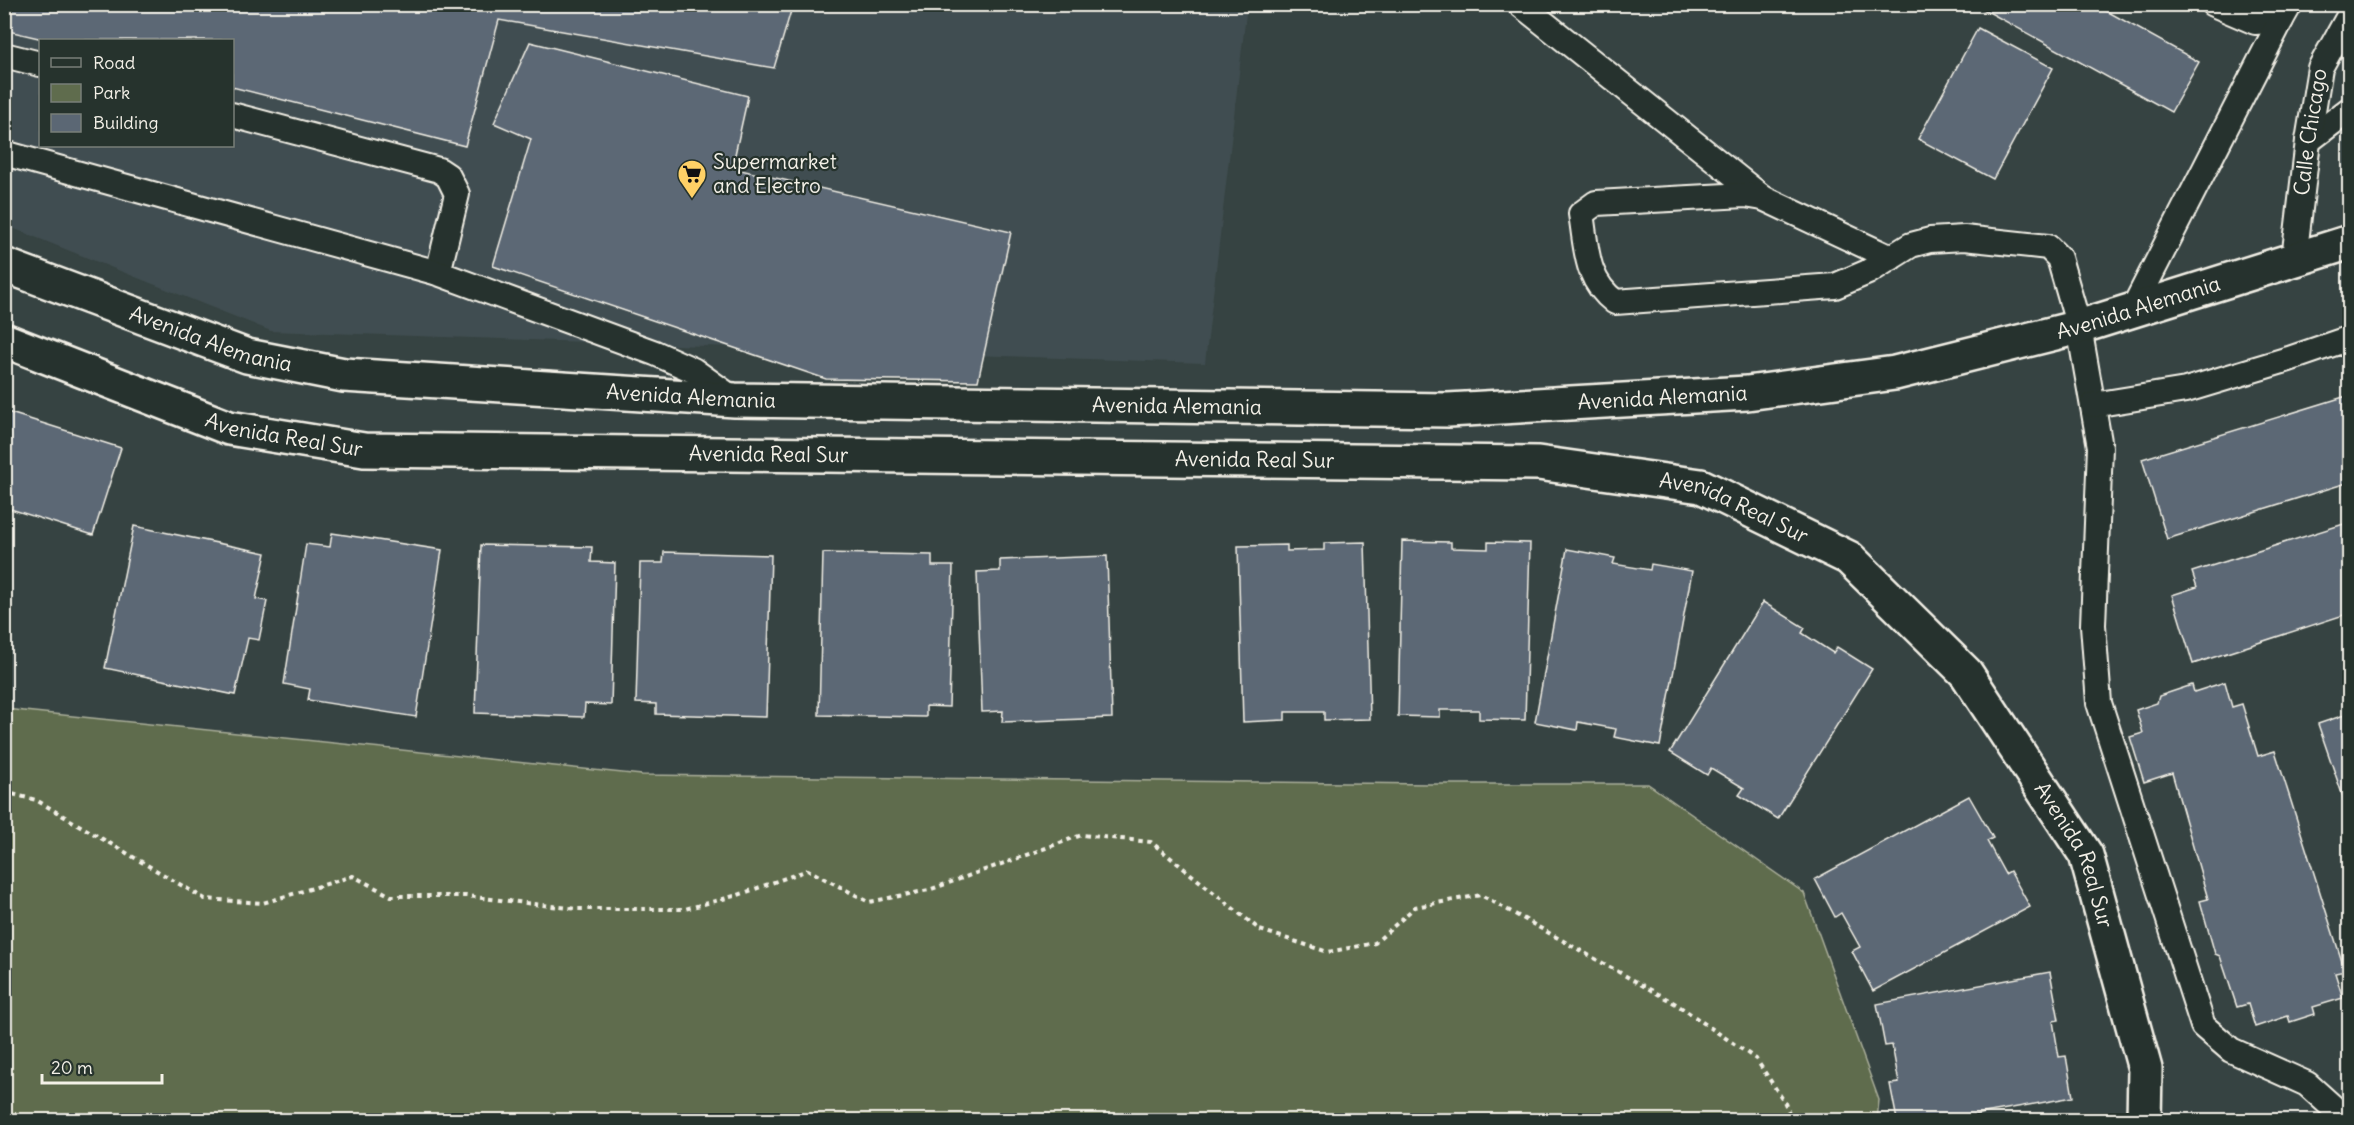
<svg xmlns="http://www.w3.org/2000/svg" width="2354" height="1125" viewBox="0 0 2354 1125" font-family="Delius,sans-serif">
<style>
.built{fill:#414e51;fill-rule:evenodd}
.green{fill:#5f6c4d;stroke:#aaae9a;stroke-width:1.5}
.building{fill:#5b6774;stroke:#f4f1e8;stroke-width:1.5}
.lines{fill:none;stroke-linecap:round;stroke-linejoin:round}
.service-casing{stroke:#f4f1e8;stroke-width:28}
.minor-casing{stroke:#f4f1e8;stroke-width:38}
.tertiary-casing{stroke:#f4f1e8;stroke-width:38}
.path{stroke:#f4f1e8;stroke-width:4;stroke-dasharray:4.5 4.5;stroke-linecap:butt}
.service{stroke:#26332d;stroke-width:24}
.minor{stroke:#26332d;stroke-width:33}
.tertiary{stroke:#26332d;stroke-width:33}
.labels{text-anchor:middle;stroke-width:4.5;stroke-linejoin:round;paint-order:stroke}
.street-label{font-size:21px;fill:#f4f1e8;stroke:#26332d}
.poi-label{font-size:21px;fill:#f4f1e8;stroke:#26332d;text-anchor:start}
</style>
<rect width="100%" height="100%" fill="#364342"/>
<filter id="ink" filterUnits="userSpaceOnUse"><feTurbulence type="fractalNoise" baseFrequency=".0167" numOctaves="2"/><feDisplacementMap in="SourceGraphic" scale="12" xChannelSelector="R" yChannelSelector="G"/><feConvolveMatrix kernelMatrix="1 2 1 2 8 2 1 2 1" color-interpolation-filters="sRGB"/></filter>
<g filter="url(#ink)">
<path class="built" d="M4 5H1247L1205 363 271 331 5 225ZM40 40H232V146H40Z"/>
<path class="green" d="M5 709 642 775 1430 784H1648L1804 893 1879 1100 1877 1120H5Z"/>
<g class="building">
<path d="M4 4H793L774 68 499 20 465 146 232 87V40H47L4 30Z"/>
<path d="M1974 4H2094L2199 62 2171 112Z"/>
<path d="M1978 28 2053 68 1993 179 1918 139Z"/>
<path d="M530 42 748 96 732 168 1011 232 978 381 826 379 493 266 531 139 494 123Z"/>
<path d="M2350 395V482L2167 539 2142 459Z"/>
<path d="M4 411 121 448 93 535 4 507Z"/>
<path d="M2350 522V613L2193 664 2172 595 2197 587 2192 572Z"/>
<path d="M134 526 266 553 256 599 267 601 259 640 248 638 235 695 105 668Z"/>
<path d="M332 533 442 550 416 717 308 700 310 689 284 684 306 544 330 547Z"/>
<path d="M1402 541 1451 542V548L1488 549V542L1530 543 1525 720 1479 719V710H1440V717L1398 716Z"/>
<path d="M1365 542 1370 719 1324 720V712H1285V720L1243 722 1238 546 1287 545V551L1324 550V543Z"/>
<path d="M481 545 592 547 591 562 615 563 611 705 585 704 584 717 475 713Z"/>
<path d="M1567 549 1615 558 1613 564 1650 570 1651 564 1692 571 1660 746 1614 737 1616 729 1578 722 1577 730 1535 722Z"/>
<path d="M664 552 771 555 766 717 656 714V704L636 703 640 563H663Z"/>
<path d="M823 553 932 555V566H953L949 707 926 706V717L819 715Z"/>
<path d="M1107 556 1112 718 1002 722 1003 711 982 712 977 572 1000 571V560Z"/>
<path d="M1763 602 1805 628 1802 633 1833 653 1837 647 1872 669 1778 819 1739 795 1744 788 1711 768 1707 775 1670 752Z"/>
<path d="M2225 682 2232 707 2242 704 2258 756 2275 751 2345 971 2335 973 2343 998 2313 1007 2315 1014 2290 1022 2288 1016 2255 1027 2248 1004 2237 1007 2220 956 2215 954 2200 901 2208 899 2172 773 2144 782 2130 737 2143 733 2136 710 2157 703 2159 696 2192 685 2194 692Z"/>
<path d="M2350 713V817L2318 724Z"/>
<path d="M1969 796 1993 838 1987 841 2005 874 2010 871 2030 907 1873 991 1852 951 1860 947 1841 913 1835 917 1815 879Z"/>
<path d="M2050 972 2059 1020 2053 1021 2059 1057 2066 1056 2073 1097 1946 1120H1897L1890 1084 1899 1083 1892 1045 1885 1046 1877 1004Z"/>
</g>
<g class="lines">
<g class="service-casing">
<g id="service">
<path d="M1520 4 1763 198"/>
<path d="M2213 4 2255 22 2281 20 2290 4"/>
<path d="M4 55 40 64"/>
<path d="M232 115 439 170 448 176 457 194 438 273"/>
<path d="M2308 141 2350 109"/>
<path d="M4 153 438 273 655 353 693 370 735 400"/>
<path d="M1891 258 1763 198 1745 195 1596 203 1581 214C1587 249 1585 279 1615 302L1835 286 1868 272 1911 245 1930 240 1964 238 2048 247 2059 258 2079 327 2100 447 2093 625 2099 703 2203 1026 2231 1050 2307 1084 2347 1120"/>
<path id="s1" d="M2294 259 2308 141 2320 68 2350 14"/>
<path d="M2132 311 2281 20"/>
<path d="M2093 405 2186 390 2289 359 2350 338"/>
</g>
</g>
<g class="minor-casing">
<g id="minor">
<path id="s2" d="M4 340 229 428 364 450 1538 463 1701 486 1849 558 1966 673 2086 855 2145 1069 2144 1120"/>
</g>
</g>
<g class="tertiary-casing">
<g id="tertiary">
<path id="s3" d="M4 265 247 356 344 375 735 400 1448 410 1747 393 1895 373 2079 327 2350 242"/>
</g>
</g>
<path class="path" d="M4 792 36 800 205 899 263 903 353 876 391 896H466L577 909H685L738 895 808 870 869 902 929 890 1082 835 1151 842 1260 930 1328 952 1375 943 1415 907 1481 895 1676 1004 1756 1059 1784 1101 1792 1120"/>
<use href="#service" class="service"/>
<use href="#minor" class="minor"/>
<use href="#tertiary" class="tertiary"/>
</g>
</g>
<defs>
<g id="supermarket-pin" transform="scale(1.5)"><path d="M0 17L-7.5 6A9.5 9.5 0 1 1 7.5 6Z" fill="#ffd166" stroke="#26332d"/><path d="M-6-5.5h2.5l.6 2H6L4.5 2H-2.5L-4.4-4H-6ZM-1.5 3.2a1.3 1.3 0 1 0 .1 0ZM3 3.2a1.3 1.3 0 1 0 .1 0Z" fill="#111"/></g>
</defs>
<g fill-rule="evenodd">
<use href="#supermarket-pin" x="692" y="174"/>
</g>
<g class="labels">
<g class="street-label">
<text dy="7" stroke="none"><textPath href="#s1" startOffset="128">Calle Chicago</textPath></text>
<text dy="7" stroke="none"><textPath href="#s3" startOffset="2164">Avenida Alemania</textPath></text>
<text dy="7" stroke="none"><textPath href="#s3" startOffset="220">Avenida Alemania</textPath></text>
<text dy="7" stroke="none"><textPath href="#s3" startOffset="706">Avenida Alemania</textPath></text>
<text dy="7" stroke="none"><textPath href="#s3" startOffset="1678">Avenida Alemania</textPath></text>
<text dy="7" stroke="none"><textPath href="#s3" startOffset="1192">Avenida Alemania</textPath></text>
<text dy="7" stroke="none"><textPath href="#s2" startOffset="297">Avenida Real Sur</textPath></text>
<text dy="7" stroke="none"><textPath href="#s2" startOffset="783">Avenida Real Sur</textPath></text>
<text dy="7" stroke="none"><textPath href="#s2" startOffset="1269">Avenida Real Sur</textPath></text>
<text dy="7" stroke="none"><textPath href="#s2" startOffset="1755">Avenida Real Sur</textPath></text>
<text dy="7" stroke="none"><textPath href="#s2" startOffset="2259">Avenida Real Sur</textPath></text>
</g>
<g class="poi-label">
<text x="713" y="169">Supermarket<tspan x="713" dy="24">and Electro</tspan></text>
</g>
</g>
<rect width="2354" height="1125" fill="none" stroke="#26332d" stroke-width="24"/>
<rect x="12" y="12" width="2330" height="1101" fill="none" stroke="#f4f1e8" stroke-width="2" filter="url(#ink)"/>
<rect x="39" y="39" width="195" height="108" fill="#26332d" stroke="#787f78" stroke-width="1.5"/>
<rect x="51" y="58" width="30" height="9" fill="#26332d" stroke="#787f78" stroke-width="1.5"/>
<text x="93" y="69" font-size="18" fill="#f4f1e8">Road</text>
<rect x="51" y="84" width="30" height="18" fill="#5f6c4d" stroke="#787f78" stroke-width="1.5"/>
<text x="93" y="99" font-size="18" fill="#f4f1e8">Park</text>
<rect x="51" y="114" width="30" height="18" fill="#5b6774" stroke="#787f78" stroke-width="1.5"/>
<text x="93" y="129" font-size="18" fill="#f4f1e8">Building</text>
<path d="M42 1074v9h120v-9" fill="none" stroke="#f4f1e8" stroke-width="3"/>
<text x="51" y="1074" font-size="18" fill="#f4f1e8" stroke="#26332d" stroke-width="4.5" paint-order="stroke">20 m</text>
</svg>
